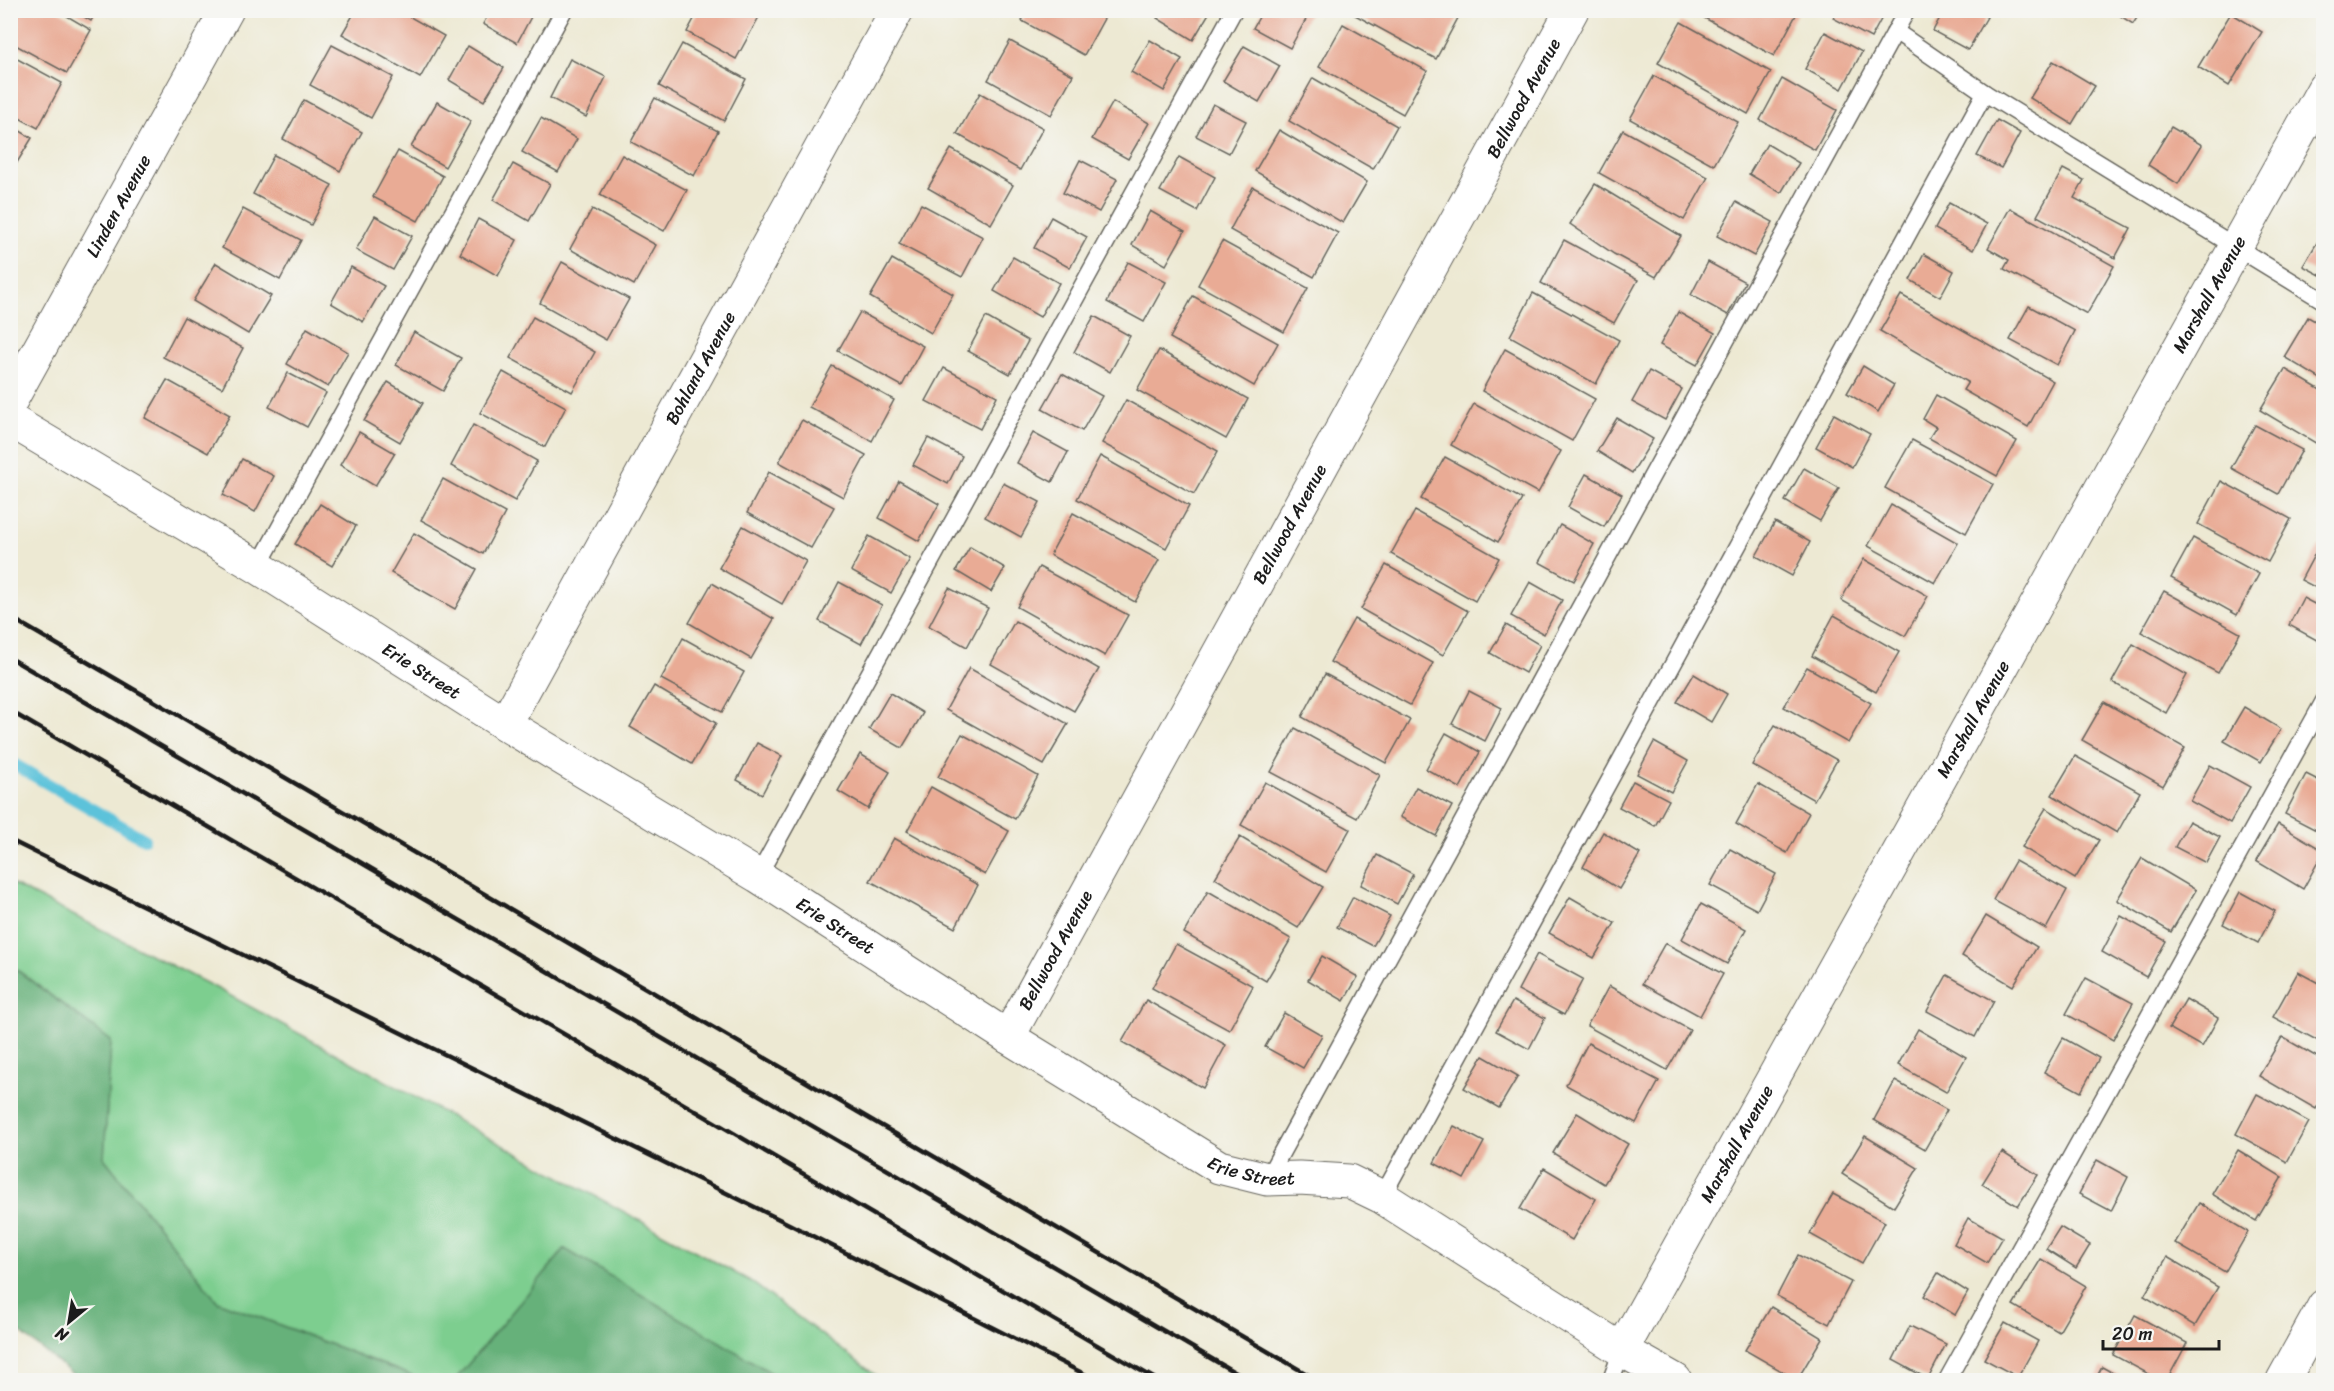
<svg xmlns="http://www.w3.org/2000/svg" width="2334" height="1391" viewBox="0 0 2334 1391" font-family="Sriracha,sans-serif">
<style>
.green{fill:#7dce8f;stroke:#4c7556;stroke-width:1.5}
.forest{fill:#66b17a;stroke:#41664b;stroke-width:1.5}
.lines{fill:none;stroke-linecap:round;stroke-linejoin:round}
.stream{stroke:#5cc2da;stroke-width:12}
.building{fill:#e9ab95}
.service-casing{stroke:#65645c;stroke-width:19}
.minor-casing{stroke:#65645c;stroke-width:35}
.service{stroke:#fff;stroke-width:16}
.minor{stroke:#fff;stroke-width:33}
.rail{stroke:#1c1c1c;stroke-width:4.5}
.labels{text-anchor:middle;stroke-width:6;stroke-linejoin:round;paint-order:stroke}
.street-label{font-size:18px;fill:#1c1c1c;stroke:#f6f6f2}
</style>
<rect width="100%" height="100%" fill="#f6f6f2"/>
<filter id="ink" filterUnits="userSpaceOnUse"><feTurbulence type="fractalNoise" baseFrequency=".0167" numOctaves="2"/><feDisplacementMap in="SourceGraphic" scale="12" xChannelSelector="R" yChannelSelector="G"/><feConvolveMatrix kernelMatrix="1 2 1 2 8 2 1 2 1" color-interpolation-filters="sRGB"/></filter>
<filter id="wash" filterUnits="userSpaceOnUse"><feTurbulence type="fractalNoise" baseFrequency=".008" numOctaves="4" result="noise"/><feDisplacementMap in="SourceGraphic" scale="24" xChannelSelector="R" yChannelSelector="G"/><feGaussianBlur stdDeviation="1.35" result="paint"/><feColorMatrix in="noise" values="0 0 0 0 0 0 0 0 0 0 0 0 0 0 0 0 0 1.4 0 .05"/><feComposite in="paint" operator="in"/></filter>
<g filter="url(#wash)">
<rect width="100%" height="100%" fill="#ede9d3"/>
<path class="green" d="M10 883 220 990 750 1281 882 1380H783L565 1249 455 1380H423L217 1301 104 1158 111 1041 11 965Z"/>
<g class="forest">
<path d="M10 965 111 1041 104 1158 217 1301 423 1380H80L11 1325Z"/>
<path d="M565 1249 783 1380H455Z"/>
</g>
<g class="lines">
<path class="stream" d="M10 762 144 839"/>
</g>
<g id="blocks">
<g class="building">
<path d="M10 10H57L91 30 67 73 10 42Z"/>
<path d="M72 10H97L91 21Z"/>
<path d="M356 10H398L444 36 420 78 342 34Z"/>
<path d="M435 10H457L452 19Z"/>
<path d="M491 10H529L533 13 517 43 483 24Z"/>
<path d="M699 10H752L760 15 736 59 687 32Z"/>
<path d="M1027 10H1097L1106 15 1084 55 1022 21Z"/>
<path d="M1162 10H1211L1193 40 1157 18Z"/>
<path d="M1263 10H1302L1309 14 1290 48 1253 28Z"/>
<path d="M1346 10H1444L1458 18 1436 59Z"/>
<path d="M1690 10H1791L1797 13 1774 56Z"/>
<path d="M1837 10H1886L1871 38 1833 18Z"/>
<path d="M1944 10H1976L1987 17 1968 50 1933 31Z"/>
<path d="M2111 10H2142L2133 24Z"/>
<path d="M2231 13 2262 32 2229 86 2198 67Z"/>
<path d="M1681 22 1771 72 1748 114 1658 63Z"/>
<path d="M1343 24 1427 71 1403 114 1319 67Z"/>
<path d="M1825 32 1862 52 1842 89 1805 69Z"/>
<path d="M1150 40 1182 59 1164 91 1131 72Z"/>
<path d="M1010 41 1073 75 1051 115 988 80Z"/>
<path d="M682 44 746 79 724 121 659 86Z"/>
<path d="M332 45 393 77 371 118 310 85Z"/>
<path d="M468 46 504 68 484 101 449 80Z"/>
<path d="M1244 46 1280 66 1259 102 1223 81Z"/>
<path d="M10 55 62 83 38 128 10 113Z"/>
<path d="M570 59 606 77 586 117 550 98Z"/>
<path d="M2053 61 2095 86 2072 124 2030 98Z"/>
<path d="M1654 76 1738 122 1714 165 1630 119Z"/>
<path d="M1313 78 1397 126 1373 169 1289 121Z"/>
<path d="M1782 79 1837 110 1815 150 1760 120Z"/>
<path d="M980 93 1043 128 1020 170 957 134Z"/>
<path d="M655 98 718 131 694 176 631 142Z"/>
<path d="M304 100 362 132 340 171 283 139Z"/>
<path d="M437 102 471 121 445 167 411 147Z"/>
<path d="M1113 102 1149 123 1128 159 1092 139Z"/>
<path d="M1213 104 1246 121 1229 153 1196 136Z"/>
<path d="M541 118 577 139 558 172 522 152Z"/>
<path d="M1997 120 2020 133 2001 168 1977 156Z"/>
<path d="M10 125 32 138 10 174Z"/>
<path d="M2171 127 2202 145 2178 184 2148 165Z"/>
<path d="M1279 130 1367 182 1343 223 1255 171Z"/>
<path d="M1623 130 1708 177 1684 220 1599 173Z"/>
<path d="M1767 144 1799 163 1781 193 1749 174Z"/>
<path d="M951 149 1013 185 991 224 928 188Z"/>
<path d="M398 151 443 176 418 221 373 197Z"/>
<path d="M274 155 332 185 311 225 253 194Z"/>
<path d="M622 155 687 190 664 231 600 195Z"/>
<path d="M1179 157 1215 177 1197 211 1160 191Z"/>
<path d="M1080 160 1117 179 1099 212 1063 193Z"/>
<path d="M513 164 550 184 529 221 493 200Z"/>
<path d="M2063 169 2084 180 2074 198 2131 228 2115 258 2037 216Z"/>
<path d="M1595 184 1681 236 1656 277 1614 254 1570 224Z"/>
<path d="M1253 187 1338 233 1314 277 1230 230Z"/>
<path d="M1736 202 1773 222 1754 256 1717 236Z"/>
<path d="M1949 203 1987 224 1973 250 1935 229Z"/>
<path d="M921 204 983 237 962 277 899 244Z"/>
<path d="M2010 208 2114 266 2087 314 2004 269 2009 260 1988 248Z"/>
<path d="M243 209 301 240 280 280 222 248Z"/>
<path d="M592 209 656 245 634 285 570 249Z"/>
<path d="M1150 211 1185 231 1166 265 1132 245Z"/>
<path d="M375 216 412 236 393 270 356 250Z"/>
<path d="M1051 217 1087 237 1070 268 1034 248Z"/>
<path d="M478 219 517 240 498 276 460 254Z"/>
<path d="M2324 231V277L2303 266Z"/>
<path d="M1564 240 1638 280 1614 323 1541 283Z"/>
<path d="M1222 241 1308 288 1284 332 1198 285Z"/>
<path d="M1924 254 1954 271 1940 297 1910 280Z"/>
<path d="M1013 257 1059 283 1040 317 994 291Z"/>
<path d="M892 259 953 294 931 333 870 297Z"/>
<path d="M562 262 629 299 606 340 540 303Z"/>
<path d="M1128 262 1166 282 1144 322 1107 302Z"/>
<path d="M1708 262 1745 282 1728 315 1691 295Z"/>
<path d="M216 263 271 296 248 334 193 301Z"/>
<path d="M351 267 384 286 363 322 331 303Z"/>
<path d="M1533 293 1619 340 1596 384 1510 336Z"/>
<path d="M1901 295 2053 381 2028 427 1963 390 1968 382 1880 331Z"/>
<path d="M1193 296 1278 343 1254 386 1170 338Z"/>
<path d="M2029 306 2075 331 2057 365 2010 340Z"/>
<path d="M860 312 923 346 902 386 838 351Z"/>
<path d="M1678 312 1715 333 1697 365 1660 345Z"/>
<path d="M1094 316 1130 336 1110 372 1074 352Z"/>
<path d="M184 317 243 348 222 388 163 357Z"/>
<path d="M533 317 595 352 572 392 510 358Z"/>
<path d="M986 317 1028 341 1010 374 968 351Z"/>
<path d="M2308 317 2324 326V381L2284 357Z"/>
<path d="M307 328 348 352 328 387 287 364Z"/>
<path d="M414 332 461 358 443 391 396 365Z"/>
<path d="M1505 349 1595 399 1572 441 1482 391Z"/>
<path d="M1159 350 1248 399 1226 439 1137 390Z"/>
<path d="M832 366 894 400 872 441 809 407Z"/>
<path d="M1863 366 1894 385 1878 412 1847 393Z"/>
<path d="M944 368 997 396 980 429 926 401Z"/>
<path d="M2285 369 2324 392V448L2260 410Z"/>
<path d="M1649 371 1682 389 1665 420 1632 402Z"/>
<path d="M503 372 566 407 545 447 480 413Z"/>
<path d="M288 373 326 393 307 427 269 407Z"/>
<path d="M1062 374 1102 396 1082 431 1042 409Z"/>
<path d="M167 380 230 415 208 453 145 418Z"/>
<path d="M388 382 423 403 400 442 364 421Z"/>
<path d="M1936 395 2017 441 1997 476 1929 438 1936 427 1923 419Z"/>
<path d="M1126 400 1218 451 1194 494 1102 443Z"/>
<path d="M1474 404 1561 451 1538 493 1451 445Z"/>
<path d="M1834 414 1870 434 1852 467 1816 447Z"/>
<path d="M1617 418 1653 439 1632 473 1597 451Z"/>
<path d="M802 420 866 455 843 497 779 462Z"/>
<path d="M473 425 537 461 515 501 451 466Z"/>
<path d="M2255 425 2302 450 2278 494 2231 468Z"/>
<path d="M359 432 395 453 375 486 340 465Z"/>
<path d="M1033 433 1068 452 1052 482 1017 463Z"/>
<path d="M928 438 962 456 948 484 913 465Z"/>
<path d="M1912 440 1993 484 1966 533 1885 488Z"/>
<path d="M1100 456 1189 506 1166 548 1077 499Z"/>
<path d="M1445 457 1522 499 1498 542 1421 499Z"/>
<path d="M242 459 274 476 255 512 223 495Z"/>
<path d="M1804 468 1839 488 1820 521 1785 501Z"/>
<path d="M769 472 834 507 811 548 747 513Z"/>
<path d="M1586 474 1622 494 1604 527 1568 507Z"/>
<path d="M443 479 505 513 483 554 421 520Z"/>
<path d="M899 481 939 504 919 541 879 518Z"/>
<path d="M2221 481 2291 519 2268 562 2198 524Z"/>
<path d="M1003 483 1040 502 1021 537 985 517Z"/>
<path d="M320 504 356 526 332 566 295 544Z"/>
<path d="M1891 505 1958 543 1935 583 1868 546Z"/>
<path d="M1415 511 1499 558 1475 601 1391 554Z"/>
<path d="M1073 513 1159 560 1135 602 1050 555Z"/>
<path d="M1775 522 1810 542 1792 576 1756 556Z"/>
<path d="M1560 525 1594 544 1574 581 1539 562Z"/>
<path d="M743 526 806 561 782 604 719 568Z"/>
<path d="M414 533 477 569 455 609 391 573Z"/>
<path d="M869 536 910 559 891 593 851 571Z"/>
<path d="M2193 538 2259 574 2237 615 2171 578Z"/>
<path d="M2319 546 2324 548V592L2301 580Z"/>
<path d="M970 547 1005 568 991 592 956 571Z"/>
<path d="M1864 559 1928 596 1905 636 1841 600Z"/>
<path d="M1386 565 1468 611 1443 655 1361 609Z"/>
<path d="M1039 567 1128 615 1105 656 1017 607Z"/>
<path d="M839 582 882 605 861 644 819 621Z"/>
<path d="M1530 582 1562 600 1544 634 1511 616Z"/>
<path d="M712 583 774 619 751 659 689 623Z"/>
<path d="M949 588 988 608 967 647 929 626Z"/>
<path d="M2164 591 2240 633 2218 673 2141 632Z"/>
<path d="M2303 598 2324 609V644L2289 625Z"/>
<path d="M1834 615 1899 652 1876 692 1812 656Z"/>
<path d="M1354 619 1433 663 1410 705 1330 662Z"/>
<path d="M1015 621 1099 669 1074 711 991 664Z"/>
<path d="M1506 625 1540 645 1525 673 1490 653Z"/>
<path d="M683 638 744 672 722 712 661 679Z"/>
<path d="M2133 644 2187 675 2166 713 2112 682Z"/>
<path d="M1807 667 1871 703 1848 743 1784 707Z"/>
<path d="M969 668 1068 724 1044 765 946 710Z"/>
<path d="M1325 674 1410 720 1386 763 1302 717Z"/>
<path d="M1694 674 1727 694 1711 722 1677 702Z"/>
<path d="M654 686 716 723 692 764 630 727Z"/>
<path d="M1469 691 1502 708 1485 741 1452 724Z"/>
<path d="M890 693 923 713 902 748 869 729Z"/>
<path d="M2104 702 2185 748 2163 786 2082 740Z"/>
<path d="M2244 707 2281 729 2261 762 2224 741Z"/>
<path d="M1775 725 1837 760 1814 800 1752 765Z"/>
<path d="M1295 728 1380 775 1357 818 1271 772Z"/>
<path d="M1446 733 1480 752 1460 788 1426 769Z"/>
<path d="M962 734 1038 776 1015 819 938 777Z"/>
<path d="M1654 742 1688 761 1671 792 1637 774Z"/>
<path d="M757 743 782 756 762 794 737 780Z"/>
<path d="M860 754 890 772 868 809 838 791Z"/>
<path d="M2075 756 2140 792 2117 833 2052 795Z"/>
<path d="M2210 765 2250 787 2230 823 2190 801Z"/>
<path d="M2306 774 2324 783V825L2320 832 2285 814Z"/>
<path d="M1633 781 1669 800 1655 826 1619 807Z"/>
<path d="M1265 782 1350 829 1326 872 1241 825Z"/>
<path d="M1758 784 1809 813 1787 853 1736 824Z"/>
<path d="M931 787 1009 831 985 875 907 831Z"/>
<path d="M1416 787 1452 806 1436 836 1400 817Z"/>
<path d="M2046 808 2099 840 2075 879 2022 847Z"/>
<path d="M2189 821 2220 837 2206 863 2175 847Z"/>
<path d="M2278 824 2324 851 2303 889 2256 861Z"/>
<path d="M1603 832 1640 854 1619 889 1583 867Z"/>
<path d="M1240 837 1323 887 1298 928 1215 878Z"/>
<path d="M894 838 978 885 955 928 870 881Z"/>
<path d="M1730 849 1776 874 1757 910 1710 885Z"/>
<path d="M1377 855 1413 874 1397 904 1361 885Z"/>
<path d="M2142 858 2196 890 2171 932 2117 900Z"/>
<path d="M2015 861 2067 890 2046 929 1993 900Z"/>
<path d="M1208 891 1291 939 1266 981 1184 933Z"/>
<path d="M2240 892 2275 911 2258 943 2223 924Z"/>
<path d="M1353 897 1390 916 1373 946 1337 927Z"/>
<path d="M1570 897 1615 923 1594 958 1549 933Z"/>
<path d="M1701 904 1746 929 1727 964 1682 939Z"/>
<path d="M1986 916 2037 947 2013 986 1962 956Z"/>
<path d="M2121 916 2166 941 2146 977 2102 952Z"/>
<path d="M1665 943 1723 974 1700 1016 1642 984Z"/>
<path d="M1176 944 1253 986 1229 1030 1152 988Z"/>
<path d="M1537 954 1583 979 1564 1015 1518 990Z"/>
<path d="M1322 956 1358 977 1344 1001 1308 980Z"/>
<path d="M2298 972 2324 986V1044L2273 1017Z"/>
<path d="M1947 975 1994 1001 1975 1037 1927 1011Z"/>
<path d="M2086 978 2133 1003 2113 1040 2066 1014Z"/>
<path d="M1609 986 1690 1030 1667 1070 1587 1026Z"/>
<path d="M2186 999 2218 1018 2202 1047 2169 1028Z"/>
<path d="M1146 1000 1226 1045 1203 1088 1122 1042Z"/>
<path d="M1513 1001 1545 1018 1529 1049 1496 1031Z"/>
<path d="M1284 1013 1322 1035 1303 1068 1265 1047Z"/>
<path d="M1918 1029 1966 1057 1946 1092 1898 1065Z"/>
<path d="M2282 1037 2324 1061V1096L2316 1109 2259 1076Z"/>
<path d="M2063 1038 2099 1058 2081 1092 2044 1072Z"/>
<path d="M1588 1043 1659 1081 1636 1123 1566 1085Z"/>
<path d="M1483 1056 1518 1076 1499 1108 1464 1088Z"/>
<path d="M1895 1081 1947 1110 1925 1149 1874 1120Z"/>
<path d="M2257 1094 2309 1122 2287 1162 2236 1134Z"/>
<path d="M1577 1113 1628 1144 1604 1184 1553 1153Z"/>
<path d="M1454 1126 1484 1142 1464 1179 1434 1163Z"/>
<path d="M1865 1136 1918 1168 1894 1207 1842 1174Z"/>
<path d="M2238 1150 2282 1177 2256 1221 2212 1194Z"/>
<path d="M2002 1152 2038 1175 2018 1206 1982 1184Z"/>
<path d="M2097 1160 2128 1177 2111 1211 2079 1194Z"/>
<path d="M1544 1168 1596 1199 1572 1240 1520 1209Z"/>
<path d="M1833 1194 1885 1222 1862 1263 1810 1234Z"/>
<path d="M2199 1203 2248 1232 2225 1272 2175 1243Z"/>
<path d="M1968 1218 2002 1237 1987 1263 1954 1244Z"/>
<path d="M2060 1227 2090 1245 2076 1268 2046 1249Z"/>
<path d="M1798 1255 1851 1282 1829 1324 1777 1296Z"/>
<path d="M2167 1257 2218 1287 2195 1326 2144 1296Z"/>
<path d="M2041 1259 2086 1286 2059 1332 2013 1305Z"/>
<path d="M1938 1273 1968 1292 1955 1315 1924 1296Z"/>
<path d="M1771 1307 1822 1338 1797 1380 1745 1350Z"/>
<path d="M2135 1315 2187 1343 2167 1380H2160L2113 1355Z"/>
<path d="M2005 1323 2038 1341 2018 1377 1984 1359Z"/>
<path d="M1910 1326 1946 1344 1928 1379 1893 1360Z"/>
<path d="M2102 1367 2126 1380H2095Z"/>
</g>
</g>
</g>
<g filter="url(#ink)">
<use href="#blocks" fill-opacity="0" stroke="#65645c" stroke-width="1.5"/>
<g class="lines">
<g class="service-casing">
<g id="service">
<path d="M1895 31 1985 93 2324 301"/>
<path d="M258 567 564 10"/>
<path d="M758 876 1234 10"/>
<path d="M1267 1179 1907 10"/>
<path d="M1382 1197 1985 93"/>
<path d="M1611 1380 1622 1350"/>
<path d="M1947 1380 2324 701"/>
</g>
</g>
<g class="minor-casing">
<g id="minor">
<path id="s1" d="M10 402 227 10"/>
<path id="s2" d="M10 420 258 567 505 724 758 876 1008 1037 1219 1167 1267 1179 1299 1178 1349 1181 1382 1197 1622 1350 1675 1380"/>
<path id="s3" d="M505 724 897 10"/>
<path id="s4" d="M1008 1037 1572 10"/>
<path id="s5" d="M1622 1350 2324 88"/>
<path d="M2283 1380 2324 1306"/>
</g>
</g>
<use href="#service" class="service"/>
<use href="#minor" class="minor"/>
<g class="rail">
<path d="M10 617 1317 1380"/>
<path d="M10 658 1248 1380"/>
<path d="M10 711 1157 1380"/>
<path d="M10 840 787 1223 1096 1380"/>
</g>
</g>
</g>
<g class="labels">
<g class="street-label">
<text dy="6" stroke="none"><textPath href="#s4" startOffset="1071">Bellwood Avenue</textPath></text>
<text dy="6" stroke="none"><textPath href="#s1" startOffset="224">Linden Avenue</textPath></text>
<text dy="6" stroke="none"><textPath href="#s5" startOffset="1208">Marshall Avenue</textPath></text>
<text dy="6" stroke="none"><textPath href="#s3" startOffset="406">Bohland Avenue</textPath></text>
<text dy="6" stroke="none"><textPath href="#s4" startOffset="585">Bellwood Avenue</textPath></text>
<text dy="6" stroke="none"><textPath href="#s2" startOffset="482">Erie Street</textPath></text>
<text dy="6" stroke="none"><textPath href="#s5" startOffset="722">Marshall Avenue</textPath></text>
<text dy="6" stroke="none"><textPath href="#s2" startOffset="968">Erie Street</textPath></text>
<text dy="6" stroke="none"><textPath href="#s4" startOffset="99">Bellwood Avenue</textPath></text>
<text dy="6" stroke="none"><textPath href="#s5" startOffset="236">Marshall Avenue</textPath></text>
<text dy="6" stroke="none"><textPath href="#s2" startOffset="1454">Erie Street</textPath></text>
</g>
</g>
<rect width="2334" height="1391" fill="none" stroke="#f6f6f2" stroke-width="36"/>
<g transform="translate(69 1322) rotate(210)" stroke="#f6f6f2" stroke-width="4.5" paint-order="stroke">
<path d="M0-4.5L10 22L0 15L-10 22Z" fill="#1c1c1c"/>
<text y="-9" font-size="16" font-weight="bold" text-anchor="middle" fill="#1c1c1c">N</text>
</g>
<path d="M2103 1340v9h116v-9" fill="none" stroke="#1c1c1c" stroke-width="3"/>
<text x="2112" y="1340" font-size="18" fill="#1c1c1c" stroke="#f6f6f2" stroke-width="4.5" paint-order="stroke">20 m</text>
</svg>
